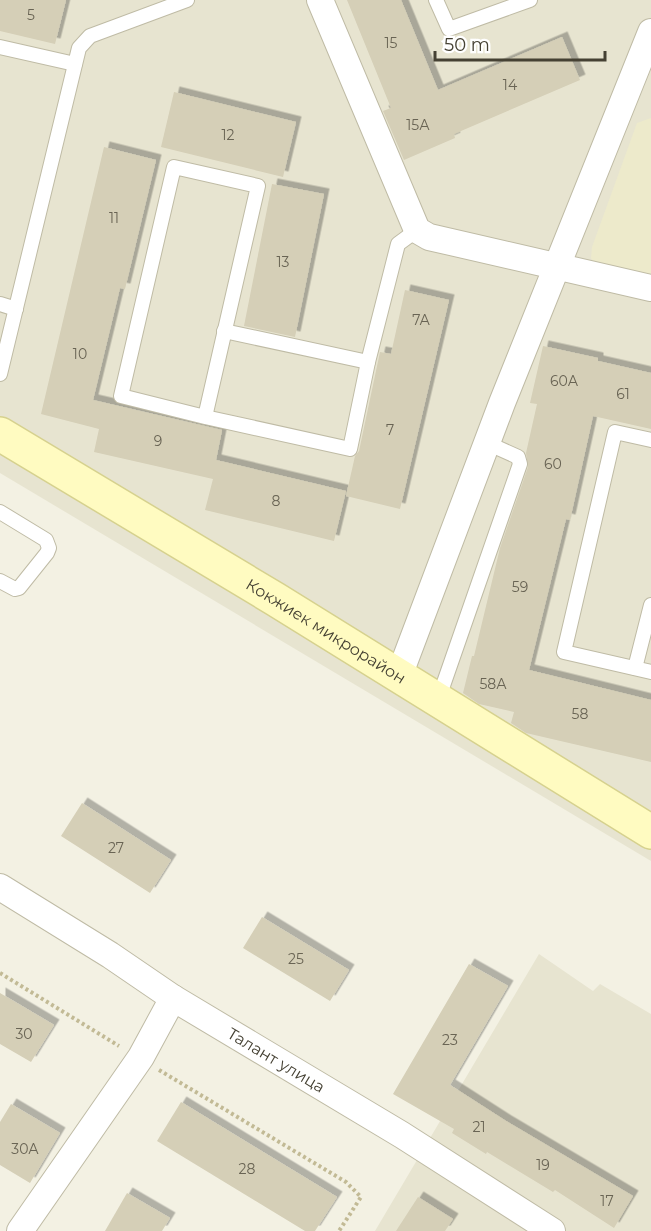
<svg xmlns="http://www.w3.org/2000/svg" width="651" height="1231" viewBox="0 0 651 1231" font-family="Montserrat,sans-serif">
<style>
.residential{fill:#e7e4d0}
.education{fill:#edeacb}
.building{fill:#d5cfb7;filter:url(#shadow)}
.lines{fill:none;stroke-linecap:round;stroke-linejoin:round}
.lane-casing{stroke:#bfbba5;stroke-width:16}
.street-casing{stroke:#bfbba5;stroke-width:28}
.secondary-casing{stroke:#d6d18e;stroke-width:36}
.path{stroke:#c2ba95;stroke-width:4;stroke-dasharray:3 3;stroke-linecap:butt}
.lane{stroke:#fff;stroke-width:14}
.street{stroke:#fff;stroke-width:26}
.secondary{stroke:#fffbc1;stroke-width:33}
.labels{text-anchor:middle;stroke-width:4.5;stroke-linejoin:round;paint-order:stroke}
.number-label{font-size:14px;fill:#696454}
.street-label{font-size:16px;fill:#454133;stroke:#fff}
</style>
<defs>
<filter id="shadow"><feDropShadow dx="5.5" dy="-5.5" stdDeviation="0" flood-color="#0004"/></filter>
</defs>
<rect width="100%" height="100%" fill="#f3f1e3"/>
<g class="residential">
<path d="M0 0H651V861L0 473Z"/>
<path d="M539 954 593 991 600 984 651 1014V1231H375Z"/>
</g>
<path class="education" d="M651 118V279L596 266 591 258 592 247 637 123Z"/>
<g class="building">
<path d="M0 0H66L55 44 0 31Z"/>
<path d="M347 0H401L438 90 562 37 580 80 454 134 455 138 404 160 383 111 391 108Z"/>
<path d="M174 92 296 122 283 177 161 147Z"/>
<path d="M104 147 156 160 125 289 120 288 93 400 222 430 216 460 346 491 334 541 205 510 213 479 94 452 99 429 41 414Z"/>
<path d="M272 184 324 194 295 337 244 326Z"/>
<path d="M405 290 449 300 400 509 346 496 355 456 359 451 380 352 391 354Z"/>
<path d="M543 346 598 358V361L651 373V429L593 416 570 520 566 519 529 670 651 700V762L526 733 511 723 514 712 479 704 463 693 472 656H474L500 548 528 467 526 453 537 404 530 403Z"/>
<path d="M82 803 171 860 150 893 61 836Z"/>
<path d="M262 917 349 970 330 1001 243 948Z"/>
<path d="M469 964 508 986 450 1085 506 1121 633 1196 614 1228 555 1190 553 1192 487 1152 486 1154 452 1133 454 1129 393 1094Z"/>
<path d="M0 993 54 1025 31 1062 0 1044Z"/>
<path d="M181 1102 337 1197 315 1231H305L157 1141Z"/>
<path d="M11 1104 60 1133 30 1183 0 1165V1122Z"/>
<path d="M127 1193 170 1218 162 1231H105Z"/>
<path d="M418 1197 453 1219 445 1231H396Z"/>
</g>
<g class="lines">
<g class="lane-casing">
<g id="lane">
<path d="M436 0 449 29 530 0"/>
<path d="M0 47 75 64"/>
<path d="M0 304 16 309"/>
<path d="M224 331 368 362"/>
<path d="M0 374 79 48 90 36 187 0"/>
<path d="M205 417 258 186 174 167 121 396 205 417 350 449 368 362 398 244 417 230"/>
<path d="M651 440 615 432 564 652 651 672"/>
<path d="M0 512 46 540 49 548 47 553 19 588 15 589 0 581"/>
<path d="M635 668 651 605"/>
<path d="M438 700 520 464 518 457 487 443"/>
</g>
</g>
<g class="street-casing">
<g id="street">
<path d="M320 0 417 230 429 237 651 288"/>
<path d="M399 676 502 403 651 32"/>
<path id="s1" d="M0 887 110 955 173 998 402 1135 552 1231"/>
<path d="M20 1231 141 1057 173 998"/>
</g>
</g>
<g class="secondary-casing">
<g id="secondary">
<path id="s2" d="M0 434 275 599 651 832"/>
</g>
</g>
<g class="path">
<path d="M0 973 119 1046"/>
<path d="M159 1070 346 1182 361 1197 339 1231"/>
</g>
<use href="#lane" class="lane"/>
<use href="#street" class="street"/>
<use href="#secondary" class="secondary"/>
</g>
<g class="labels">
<g class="number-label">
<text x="31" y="20">5</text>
<text x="391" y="48">15</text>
<text x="510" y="90">14</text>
<text x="418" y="130">15А</text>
<text x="228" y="140">12</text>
<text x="114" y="223">11</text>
<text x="283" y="267">13</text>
<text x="421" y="325">7А</text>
<text x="80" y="359">10</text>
<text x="564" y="386">60А</text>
<text x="623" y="399">61</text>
<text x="390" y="435">7</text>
<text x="158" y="446">9</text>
<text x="553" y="469">60</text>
<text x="276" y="506">8</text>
<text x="520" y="592">59</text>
<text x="493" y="689">58А</text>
<text x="580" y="719">58</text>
<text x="116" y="853">27</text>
<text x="296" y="964">25</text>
<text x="24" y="1039">30</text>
<text x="450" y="1045">23</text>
<text x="479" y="1132">21</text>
<text x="25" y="1154">30А</text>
<text x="543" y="1170">19</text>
<text x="247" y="1174">28</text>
<text x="607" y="1206">17</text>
</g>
<g class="street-label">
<text dy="6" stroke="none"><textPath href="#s2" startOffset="381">Кокжиек микрорайон</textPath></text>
<text dy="6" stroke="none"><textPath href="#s1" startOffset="326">Талант улица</textPath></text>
</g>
</g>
<path d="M435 51v9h170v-9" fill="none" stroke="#454133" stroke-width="3"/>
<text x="444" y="51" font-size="18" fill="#454133" stroke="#ffffff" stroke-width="4.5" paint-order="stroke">50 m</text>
</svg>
